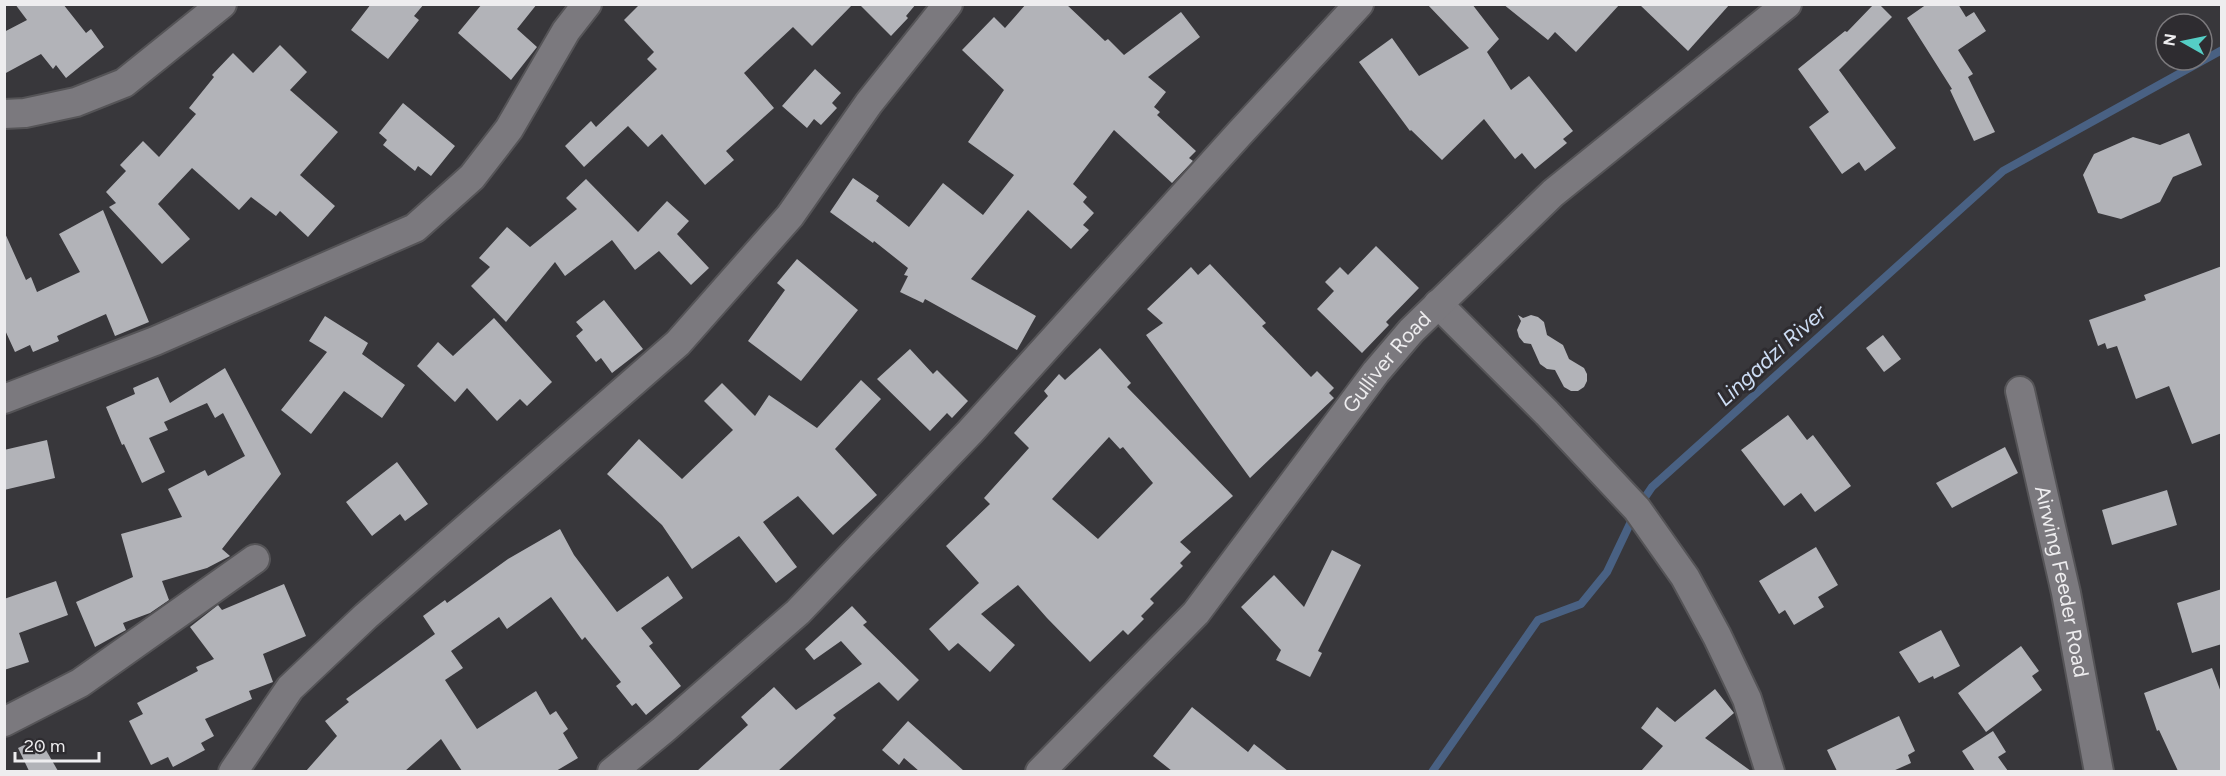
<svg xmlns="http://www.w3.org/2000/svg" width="2226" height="776" viewBox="0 0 2226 776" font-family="Figtree,sans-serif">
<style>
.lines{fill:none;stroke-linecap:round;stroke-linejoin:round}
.stream{stroke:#496183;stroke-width:8}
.building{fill:#b2b3b8;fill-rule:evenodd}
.minor-casing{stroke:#555457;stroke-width:32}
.minor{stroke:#7b797e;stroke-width:28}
.labels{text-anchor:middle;stroke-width:6;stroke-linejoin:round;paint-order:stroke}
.street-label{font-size:21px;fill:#eeedef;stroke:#2e2c30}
.water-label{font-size:22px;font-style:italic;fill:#ccdcf3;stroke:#2e2c30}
</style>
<rect width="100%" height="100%" fill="#38373b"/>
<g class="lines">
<path class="stream" d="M1432 772 1538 620 1581 604 1607 572 1637 509 1652 487 2003 171 2222 50"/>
</g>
<g class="building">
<path d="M15 4H63L86 33 91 29 104 47 66 78 56 65 53 69 41 54 4 74V32L27 20Z"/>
<path d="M371 4H424L414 16 419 20 388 59 351 30Z"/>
<path d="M482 4H537L517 29 537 47 511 80 458 33Z"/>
<path d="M640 4H853L812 46 793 27 744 73 774 108 726 151 734 160 705 185 662 134 648 147 628 126 584 167 565 146 591 121 596 127 657 69 647 59 654 52 624 20Z"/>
<path d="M859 4H916L906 16 908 18 891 36Z"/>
<path d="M1026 4H1066L1105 41 1108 39 1124 55 1181 12 1200 37 1148 77 1166 92 1154 107 1160 112 1157 115 1196 151 1189 158 1193 161 1172 183 1114 130 1073 184 1087 197 1083 202 1094 213 1083 225 1089 230 1071 249 1028 210 971 279 1036 316 1017 350 925 299 923 303 900 292 908 276 904 275 908 268 874 241 873 243 830 212 853 178 879 196 876 201 909 227 943 183 983 215 1014 175 968 142 1004 90 962 50 994 17 1005 28Z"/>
<path d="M1427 4H1472L1499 39 1487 52 1511 90 1529 76 1573 131 1563 139 1567 143 1535 169 1522 153 1515 159 1484 119 1442 160 1411 130 1410 131 1359 62 1392 38 1419 76 1469 48Z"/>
<path d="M1503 4H1620L1576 52 1555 32 1548 40Z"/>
<path d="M1639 4H1730L1688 51Z"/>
<path d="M1874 4H1879L1892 17 1839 70 1896 148 1865 171 1859 162 1842 174 1809 127 1829 112 1798 69 1845 31 1847 32Z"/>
<path d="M1927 4H1958L1966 17 1974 12 1986 31 1958 50 1973 74 1968 77 1995 132 1974 141 1950 90 1952 89 1907 18Z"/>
<path d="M280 45 307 72 290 90 338 132 300 175 335 206 308 237 280 211 276 216 251 197 239 210 192 168 158 204 190 239 162 264 109 207 116 203 106 192 126 171 120 165 143 141 159 157 196 114 189 108 214 77 212 75 233 53 253 73Z"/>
<path d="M815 69 841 93 832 103 837 108 821 125 814 119 807 128 782 106Z"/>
<path d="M403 103 455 146 431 176 418 166 415 171 383 145 387 140 379 133Z"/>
<path d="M2189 133 2202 165 2173 177 2160 202 2121 219 2098 213 2083 175 2094 154 2133 137 2160 145Z"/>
<path d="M586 179 638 232 667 201 689 221 677 234 709 268 691 285 659 251 635 270 612 240 565 276 555 262 506 322 471 286 490 267 479 258 507 227 530 247 577 209 566 198Z"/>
<path d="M103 210 149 322 115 336 106 314 57 336 59 341 33 352 30 345 15 352 4 328V231L26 280 31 277 37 292 80 272 59 234Z"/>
<path d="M1376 246 1419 288 1386 322 1389 325 1362 353 1317 309 1334 291 1325 282 1340 267 1348 275Z"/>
<path d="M797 259 858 310 801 381 748 341 785 290 777 283Z"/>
<path d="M1210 264 1266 323 1262 326 1311 377 1317 371 1334 388 1329 393 1334 398 1250 478 1146 335 1163 323 1147 309 1191 267 1198 275Z"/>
<path d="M2222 266V433L2192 444 2169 386 2136 399 2117 346 2107 349 2105 343 2098 346 2089 320 2146 300 2144 295Z"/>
<path d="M604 300 643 349 612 373 601 358 596 362 576 336 583 330 576 322Z"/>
<path d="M1518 315 1523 318 1531 315 1538 317 1544 322 1547 335 1563 345 1569 359 1584 368 1587 374V381L1584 387 1578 391H1571L1564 387 1555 370 1547 369 1540 364 1531 344 1524 343 1519 337 1517 330 1521 321Z"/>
<path d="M325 316 368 343 362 354 405 385 382 418 344 391 311 434 281 410 327 352 309 341Z"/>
<path d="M494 318 552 382 527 406 520 399 497 421 467 388 455 402 417 366 438 342 453 356Z"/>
<path d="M1883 335 1901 359 1884 372 1866 348Z"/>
<path d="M1100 348 1131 383 1127 387 1233 496 1180 542 1191 552 1180 563 1183 566 1150 599 1154 603 1141 616 1144 619 1128 635 1123 630 1090 662 1047 618 1018 585 981 614 1015 645 990 672 958 643 949 651 929 629 979 583 946 546 990 504 984 498 1029 448 1014 433 1048 396 1044 391 1059 374 1065 380ZM1109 437 1120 449 1123 447 1153 483 1098 539 1052 499Z"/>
<path d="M910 349 933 374 937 370 968 401 952 418 947 413 930 431 877 379Z"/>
<path d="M225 368 281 474 222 549 230 556 207 568 162 581 169 600 150 613 123 623 126 630 95 647 76 602 133 577 121 534 182 517 168 489 205 470 208 476 245 456 223 413 215 418 207 403 164 422 168 430 149 438 165 472 142 483 124 444 122 445 106 407 135 394 133 388 158 377 170 403Z"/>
<path d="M861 380 881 399 835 449 877 495 833 535 798 496 763 522 797 567 776 583 739 536 692 569 662 525 607 474 639 439 682 479 733 430 704 401 722 383 755 416 769 395 817 428Z"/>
<path d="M1788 415 1807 440 1813 435 1851 486 1815 512 1801 493 1784 506 1741 450Z"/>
<path d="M47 440 55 478 4 490V450Z"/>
<path d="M2005 447 2018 473 1952 508 1936 483Z"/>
<path d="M397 462 428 504 405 521 400 514 372 536 346 502Z"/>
<path d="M2167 490 2177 525 2112 545 2102 510Z"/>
<path d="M560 529 574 555 617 612 668 576 683 598 641 628 653 643 649 646 681 686 646 715 636 703 632 706 616 686 621 682 585 637 582 640 551 597 507 629 499 617 451 651 463 668 445 680 477 729 536 691 550 715 556 711 568 729 563 733 578 758 556 771H462L441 739 405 771H306L337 736 325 721 349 702 346 699 435 634 423 616 445 600 447 603 508 559Z"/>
<path d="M1816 547 1838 585 1818 597 1824 607 1794 625 1785 610 1779 614 1759 581Z"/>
<path d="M1332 550 1361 565 1318 651 1322 653 1310 677 1276 660 1281 650 1241 607 1274 575 1304 607Z"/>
<path d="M56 581 68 615 19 633 29 662 4 670V599Z"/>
<path d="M284 584 306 636 263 654 273 682 249 691 252 699 205 719 214 736 201 743 205 750 173 767 168 757 151 765 129 721 143 714 137 703 198 671 196 667 214 659 190 627 218 605 222 610Z"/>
<path d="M2222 589V644L2192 653 2177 603Z"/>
<path d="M852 606 867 622 863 625 919 680 898 701 879 682 833 715 836 718 778 771H697L748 725 741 717 774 687 796 710 862 664 841 641 814 660 805 649Z"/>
<path d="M1941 630 1960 666 1934 679 1933 676 1919 683 1899 652Z"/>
<path d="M2021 646 2039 671 2032 676 2042 690 1986 732 1958 693Z"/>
<path d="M2212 668 2222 695V771H2178L2159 730 2157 731 2144 693Z"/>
<path d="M1715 689 1734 713 1705 738 1751 771H1641L1663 746 1641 728 1657 707 1675 722Z"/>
<path d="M1192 707 1248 752 1254 744 1288 771H1172L1153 756Z"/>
<path d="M1899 716 1915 751 1908 755 1911 763 1893 771H1837L1827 750Z"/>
<path d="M908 721 964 771H919L904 758 899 765 882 750Z"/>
<path d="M1993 731 2006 752 1998 757 2008 771H1975L1962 751Z"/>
<path d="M39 738 58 771H29L18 748Z"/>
</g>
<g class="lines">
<g class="minor-casing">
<g id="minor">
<path d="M4 114 25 113 76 102 124 83 222 4"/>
<path d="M1438 304 1547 413 1637 509 1685 577 1717 636 1747 699 1770 772"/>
<path id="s1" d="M2020 391 2066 593 2099 772"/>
<path d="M4 399 155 341 415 228 472 177 509 129 566 31 587 4"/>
<path d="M4 722 80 683 255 559"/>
<path d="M233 772 290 688 366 616 678 343 790 216 869 103 948 4"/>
<path d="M612 772 663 730 798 612 970 432 1239 134 1359 4"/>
<path id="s2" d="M1040 772 1196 613 1376 372 1411 331 1553 193 1787 4"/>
</g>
</g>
<use href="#minor" class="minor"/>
</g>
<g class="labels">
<g class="street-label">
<text dy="7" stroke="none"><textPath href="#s2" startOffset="538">Gulliver Road</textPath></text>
<text dy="7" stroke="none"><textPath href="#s1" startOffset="195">Airwing Feeder Road</textPath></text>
</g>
<g class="water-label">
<text transform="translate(1771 355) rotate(-42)" y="8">Lingadzi River</text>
</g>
</g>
<rect width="2226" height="776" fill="none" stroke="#eeedef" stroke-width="12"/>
<g transform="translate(2184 42) rotate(279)"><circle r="28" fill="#2e2c30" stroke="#7b797c" stroke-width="1.5"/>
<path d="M0-4.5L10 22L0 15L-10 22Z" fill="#55cec5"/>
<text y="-9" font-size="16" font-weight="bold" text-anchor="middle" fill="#eeedef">N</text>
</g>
<path d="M15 752v9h84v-9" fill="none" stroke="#eeedef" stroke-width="3"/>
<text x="24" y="752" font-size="18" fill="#eeedef" stroke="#2e2c30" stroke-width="4.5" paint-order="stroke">20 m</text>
</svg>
